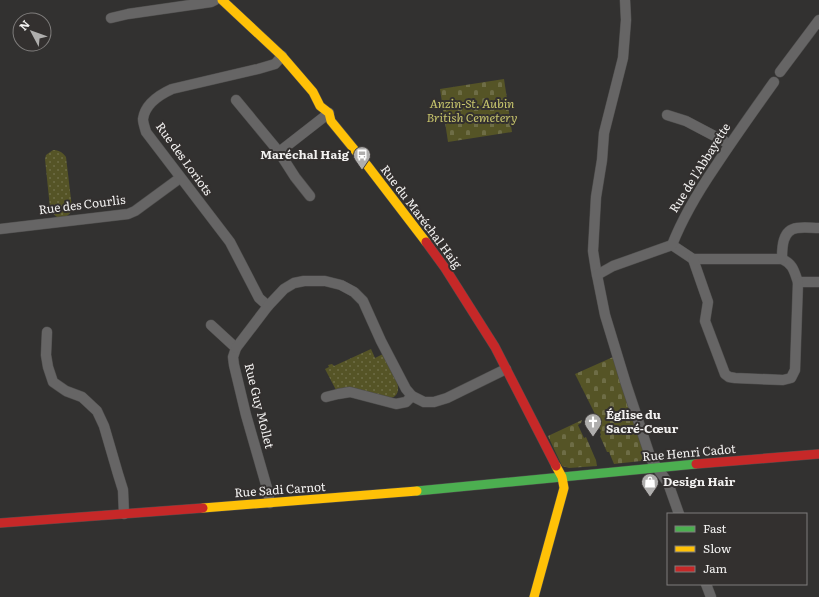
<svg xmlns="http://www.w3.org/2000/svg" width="819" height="597" viewBox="0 0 819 597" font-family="Literata,serif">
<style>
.grass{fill:url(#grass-dots)}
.cemetery{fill:url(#cemetery-stones)}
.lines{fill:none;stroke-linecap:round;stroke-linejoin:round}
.street-casing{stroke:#4e4d4c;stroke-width:11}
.fast-casing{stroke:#4e4d4c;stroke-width:10}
.slow-casing{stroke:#4e4d4c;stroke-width:10}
.jam-casing{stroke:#4e4d4c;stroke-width:10}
.street{stroke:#666565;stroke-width:10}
.fast{stroke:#4caf50;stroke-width:9}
.slow{stroke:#ffc107;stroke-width:9}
.jam{stroke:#c62828;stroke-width:9}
.labels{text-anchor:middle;stroke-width:4;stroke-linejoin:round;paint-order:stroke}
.park-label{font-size:12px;font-style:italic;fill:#c7c56c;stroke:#33302f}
.poi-label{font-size:12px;font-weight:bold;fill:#f2f1f0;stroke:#33302f;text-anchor:start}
.street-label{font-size:12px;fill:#f2f1f0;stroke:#33302f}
</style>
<defs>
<pattern id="grass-dots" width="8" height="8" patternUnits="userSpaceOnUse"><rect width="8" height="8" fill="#555426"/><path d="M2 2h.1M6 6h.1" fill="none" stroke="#6e6d46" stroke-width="1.8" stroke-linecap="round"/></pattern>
<pattern id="cemetery-stones" width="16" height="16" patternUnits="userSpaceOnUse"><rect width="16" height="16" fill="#555426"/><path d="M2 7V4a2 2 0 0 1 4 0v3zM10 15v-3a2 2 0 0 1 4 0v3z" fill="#6e6d46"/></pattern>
</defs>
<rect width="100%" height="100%" fill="#323130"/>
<g class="grass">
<path d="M53 150C59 150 62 152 66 157L72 208C69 221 54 221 50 208L45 159 46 155Z"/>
<path d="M371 349 375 358 383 354C389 366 411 395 388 399L336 390 325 369 329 367 328 365 332 364 334 366Z"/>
</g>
<g class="cemetery">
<path d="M504 79 512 132 448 142 440 89Z"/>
<path d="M613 357 645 455 641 461 614 464 609 452H607L600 436 601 435 600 432 601 431 600 429H599L595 422 598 420 575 374Z"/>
<path d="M582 420 581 423 578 425 584 438 586 437 595 458 596 460 597 466 569 468 562 466 548 436Z"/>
</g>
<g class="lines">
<g class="street-casing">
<g id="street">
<path d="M625 0 626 20 623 58 604 133 602 160 596 197 593 251 596 270 605 315 626 384 651 459 668 483 679 514"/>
<path d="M111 18 128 14 211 2 215 0"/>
<path d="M780 72 819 20"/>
<path d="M236 100 279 152 295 177 310 196"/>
<path d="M667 115 686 121 724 141 729 145"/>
<path d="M279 152 329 113"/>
<path d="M0 229 128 214 135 211 180 178"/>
<path d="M672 245 693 259H782C793 264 794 271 798 282H819"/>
<path d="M693 259 708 302 705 321 725 374 729 377 735 378 783 380 791 378 795 370 798 282"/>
<path d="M782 259C782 248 782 230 797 228 804 227 812 228 819 228"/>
<path d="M597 275 613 266 672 245C683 217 698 192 715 167 734 138 754 110 774 82"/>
<path d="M268 306 259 298 230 242 146 132C145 128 143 123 143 119 145 104 161 94 172 89L258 69 275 64 282 56"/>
<path d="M211 325 236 348 233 357 234 365 246 415 267 488 270 503"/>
<path d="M47 332 46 355 48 367 53 382 66 391 82 397 97 411 104 426 118 474 123 490 124 514"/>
<path d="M236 348 268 306 284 289 294 283 304 281H325L341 285 354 292 363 301 381 341 406 389 412 396 424 402H434L447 398 506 369"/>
<path d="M326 397 338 394 350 392 396 404 406 402 412 396"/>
<path d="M706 584 711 597"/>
</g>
</g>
<g class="fast-casing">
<path id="fast" d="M417 491 696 464"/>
</g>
<g class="slow-casing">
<g id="slow">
<path d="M222 0 282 56 313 92 320 106 329 113 331 121 367 165 426 242"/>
<path d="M203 508 417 491"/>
<path d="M534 597 564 488 562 477 556 466"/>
</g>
</g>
<g class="jam-casing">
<g id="jam">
<path d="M426 242 445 268 495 347 556 466"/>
<path d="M696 464 819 454"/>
<path d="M0 523 203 508"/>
</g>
</g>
<use href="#street" class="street"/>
<use href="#fast" class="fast"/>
<use href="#slow" class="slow"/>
<use href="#jam" class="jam"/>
</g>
<defs>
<g id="bus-pin" transform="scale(0.9)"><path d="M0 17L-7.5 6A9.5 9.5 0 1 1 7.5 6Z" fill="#afaead" stroke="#33302f"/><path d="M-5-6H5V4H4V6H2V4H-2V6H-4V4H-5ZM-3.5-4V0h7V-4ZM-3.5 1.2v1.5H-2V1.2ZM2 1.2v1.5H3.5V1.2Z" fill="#fff"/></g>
<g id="church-pin" transform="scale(0.9)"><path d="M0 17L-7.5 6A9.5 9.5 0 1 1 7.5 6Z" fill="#afaead" stroke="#33302f"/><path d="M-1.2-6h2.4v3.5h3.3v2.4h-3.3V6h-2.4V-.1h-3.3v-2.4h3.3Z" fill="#fff"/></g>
<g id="shop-pin" transform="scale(0.9)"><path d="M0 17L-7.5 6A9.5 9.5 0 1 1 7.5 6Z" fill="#afaead" stroke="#33302f"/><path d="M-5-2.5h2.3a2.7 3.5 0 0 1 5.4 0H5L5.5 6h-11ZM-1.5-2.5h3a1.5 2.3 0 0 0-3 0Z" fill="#fff"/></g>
</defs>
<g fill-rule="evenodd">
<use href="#bus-pin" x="362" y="155"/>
<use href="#church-pin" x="593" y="422"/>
<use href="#shop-pin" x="650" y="482"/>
</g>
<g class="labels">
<g class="park-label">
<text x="472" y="108">Anzin-St. Aubin<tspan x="472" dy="14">British Cemetery</tspan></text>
</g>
<g class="poi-label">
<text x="349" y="159" text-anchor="end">Maréchal Haig</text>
<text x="606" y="419">Église du<tspan x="606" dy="14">Sacré-Cœur</tspan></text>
<text x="663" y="486">Design Hair</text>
</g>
<g class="street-label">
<text transform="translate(184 159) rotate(54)" y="4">Rue des Loriots</text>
<text transform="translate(700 168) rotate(-58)" y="4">Rue de l'Abbayette</text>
<text transform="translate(82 205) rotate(-7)" y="4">Rue des Courlis</text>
<text transform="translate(421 217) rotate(53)" y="4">Rue du Maréchal Haig</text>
<text transform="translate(259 406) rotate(76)" y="4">Rue Guy Mollet</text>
<text transform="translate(689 453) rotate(-5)" y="4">Rue Henri Cadot</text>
<text transform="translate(280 490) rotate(-4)" y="4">Rue Sadi Carnot</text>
</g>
</g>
<rect x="667" y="513" width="140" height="72" fill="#33302f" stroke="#7f7d7c"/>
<rect x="675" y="526" width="20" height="6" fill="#4caf50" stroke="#7f7d7c"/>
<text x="703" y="533" font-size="12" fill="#f2f1f0">Fast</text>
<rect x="675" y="546" width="20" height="6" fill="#ffc107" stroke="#7f7d7c"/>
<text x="703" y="553" font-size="12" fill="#f2f1f0">Slow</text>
<rect x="675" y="566" width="20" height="6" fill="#c62828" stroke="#7f7d7c"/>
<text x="703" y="573" font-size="12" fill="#f2f1f0">Jam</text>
<g transform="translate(32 32) rotate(311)"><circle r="19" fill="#33302f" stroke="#7f7d7c"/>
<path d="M0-3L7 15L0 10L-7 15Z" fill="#afaead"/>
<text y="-6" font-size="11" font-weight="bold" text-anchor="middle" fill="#f2f1f0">N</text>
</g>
</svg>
